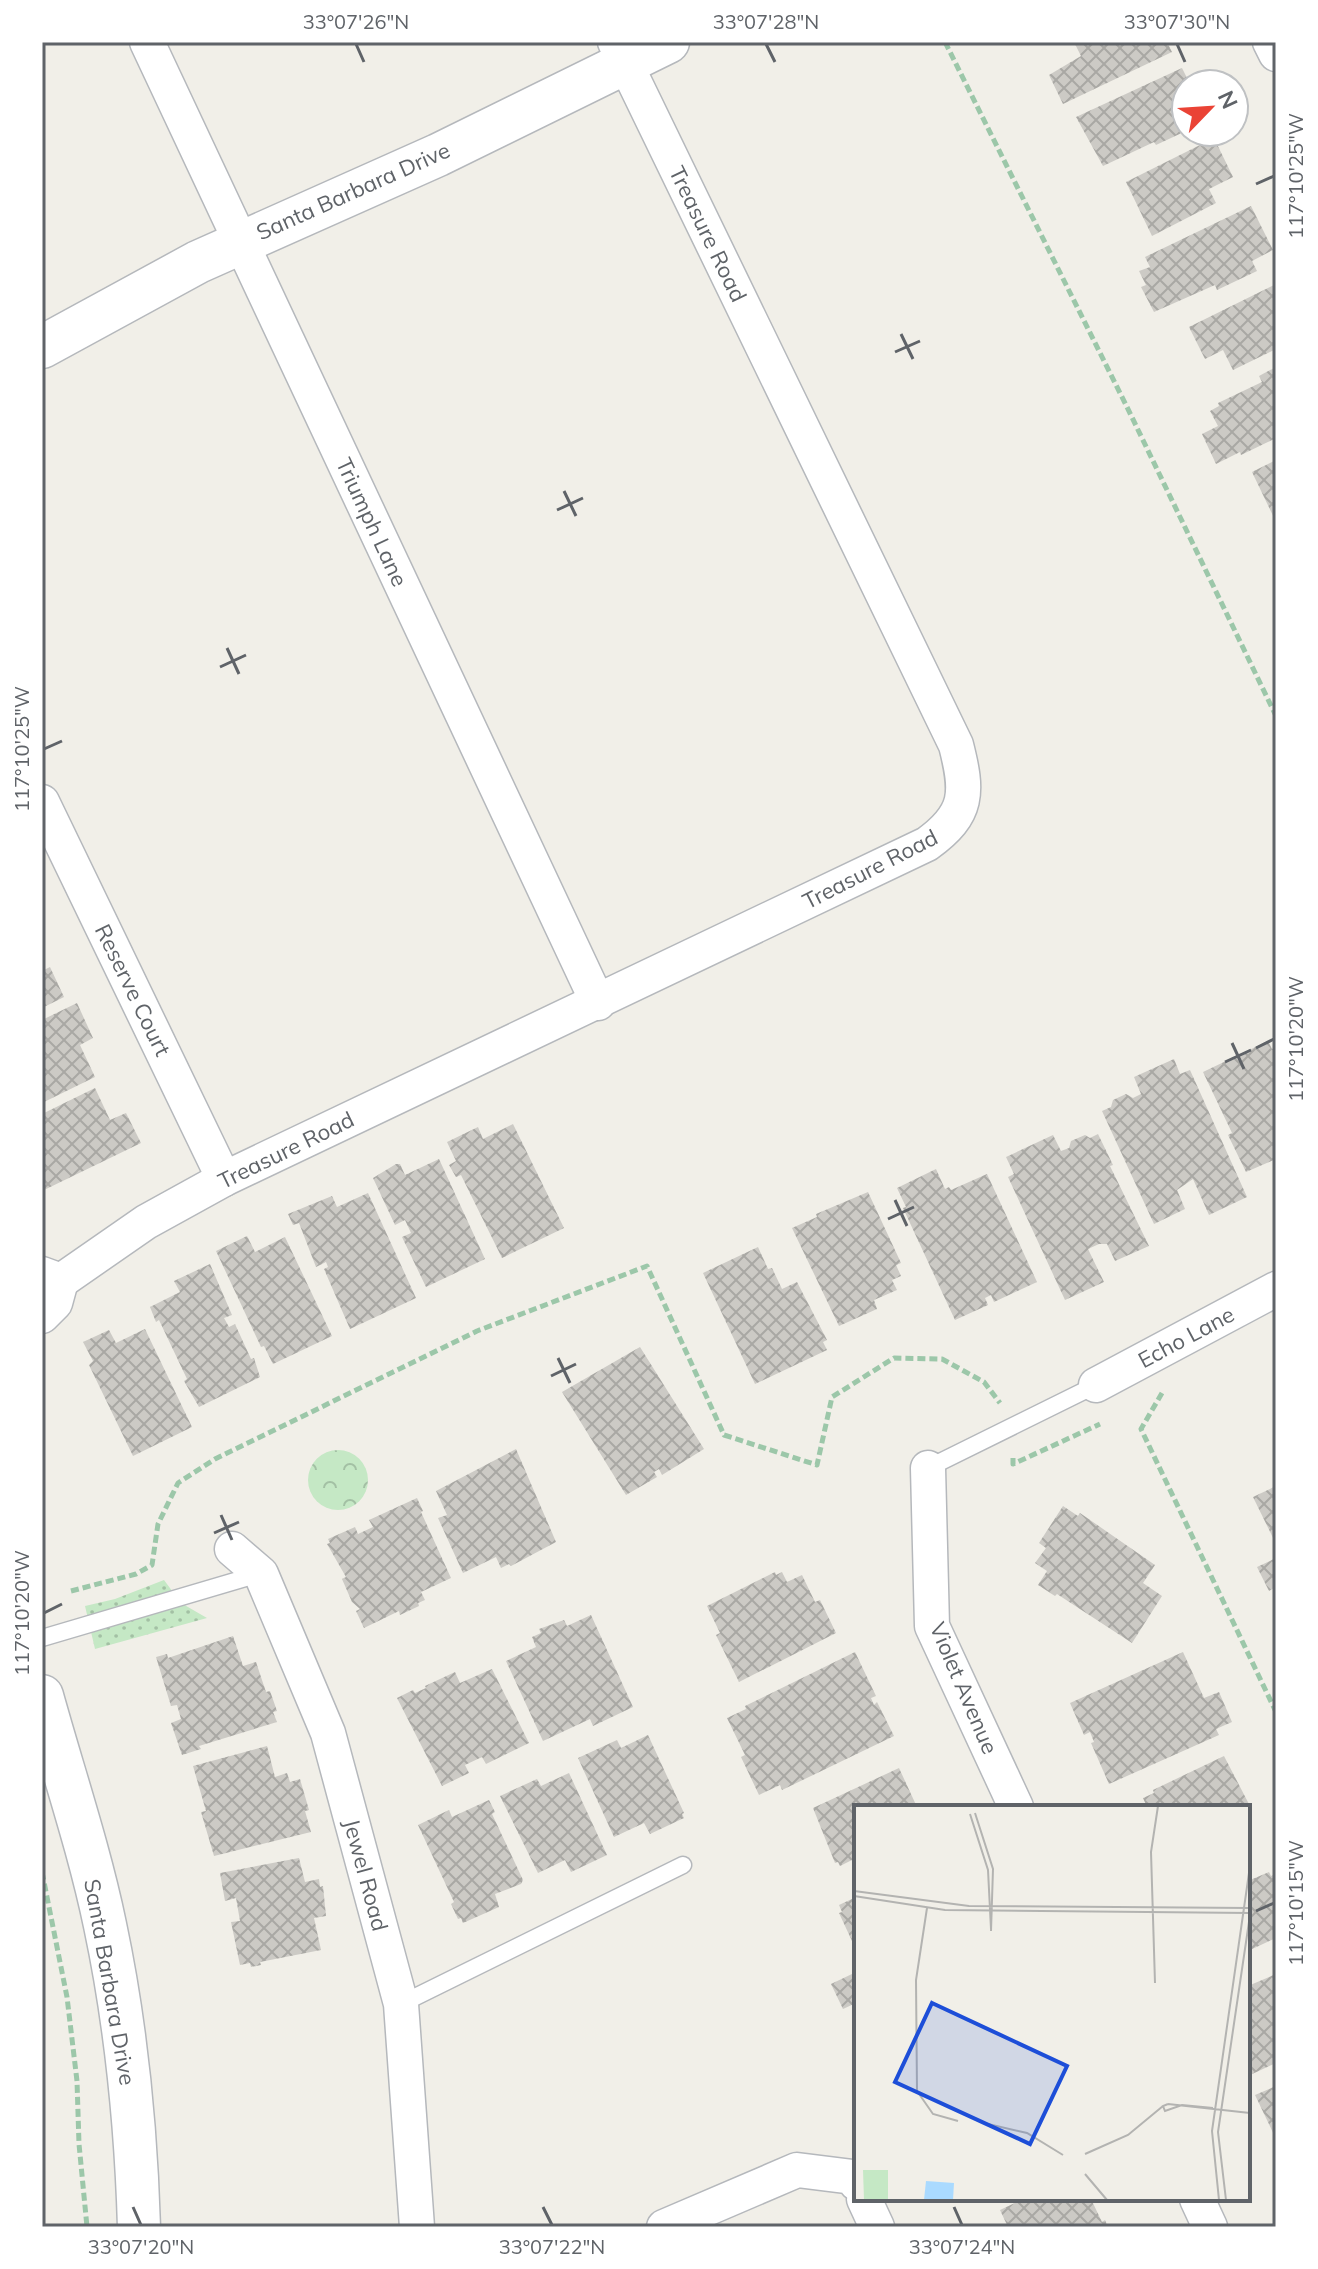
<svg xmlns="http://www.w3.org/2000/svg" width="1318" height="2269" viewBox="0 0 1318 2269" font-family="Mulish,sans-serif">
<style>
.grass{fill:url(#grass-dots)}
.park{fill:url(#park-crowns)}
.building{fill:url(#building-cross-hatch)}
.lines{fill:none;stroke-linecap:round;stroke-linejoin:round}
.service-casing{stroke:#b5b8bc;stroke-width:19}
.minor-casing{stroke:#b5b8bc;stroke-width:37}
.tertiary-casing{stroke:#b5b8bc;stroke-width:45}
.path{stroke:#9cc7a9;stroke-width:5;stroke-dasharray:8 4;stroke-linecap:butt}
.service{stroke:#fff;stroke-width:16}
.minor{stroke:#fff;stroke-width:34}
.tertiary{stroke:#fff;stroke-width:42}
.ticks{fill:none;stroke:#5f6368;stroke-width:3}
.labels{text-anchor:middle;stroke-width:6;stroke-linejoin:round;paint-order:stroke}
.street-label{font-size:22px;fill:#5f6368;stroke:#fff}
.inset-road{fill:none;stroke:#b3b3b1;stroke-width:2}
.view{fill:#1d4ed8;fill-opacity:0.15;stroke:#1d4ed8;stroke-width:4}
.inset-edge{fill:none;stroke:#5f6368;stroke-width:4}
.neatline{fill:none;stroke:#5f6368;stroke-width:3}
.ticks-label{font-size:20px;text-anchor:middle;fill:#5f6368}
</style>
<defs>
<pattern id="grass-dots" width="8" height="8" patternUnits="userSpaceOnUse" patternTransform="scale(2)"><rect width="8" height="8" fill="#c5e8c5"/><path d="M2 2h.1M6 6h.1" fill="none" stroke="#a3c0a4" stroke-width="1.8" stroke-linecap="round"/></pattern>
<pattern id="park-crowns" width="20" height="18" patternUnits="userSpaceOnUse" patternTransform="scale(2)"><rect width="20" height="18" fill="#c5e8c5"/><path d="M2 6a3 3 0 1 1 6 0M12 15a3 3 0 1 1 6 0" fill="none" stroke="#a3c0a4"/></pattern>
<pattern id="building-cross-hatch" width="8" height="8" patternUnits="userSpaceOnUse" patternTransform="scale(2)"><rect width="8" height="8" fill="#cccac5"/><path d="M0 0l8 8M0 8l8-8" fill="none" stroke="#a9a8a4"/></pattern>
</defs>
<rect width="100%" height="100%" fill="#f1efe8"/>
<path class="grass" d="M164 1580 181 1603 207 1618 95 1649 85 1606 115 1599Z"/>
<circle class="park" cx="338" cy="1480" r="30"/>
<g class="building">
<path d="M1074 42H1167L1172 52 1063 104 1049 75 1081 56Z"/>
<path d="M1182 68 1190 84H1186V131L1156 145 1154 142 1103 166 1076 117Z"/>
<path d="M1214 138 1233 177 1209 189 1216 203 1152 236 1126 182Z"/>
<path d="M1251 206 1273 250 1252 261 1257 271 1217 290 1215 285 1154 312 1141 287 1146 285 1139 271 1150 267 1145 257Z"/>
<path d="M1276 284V349L1233 370 1223 350 1205 359 1189 327Z"/>
<path d="M1276 367V438L1241 455 1240 452 1216 464 1202 434 1218 426 1210 411 1219 406 1218 403 1262 382 1259 376Z"/>
<path d="M1276 460V522L1252 472Z"/>
<path d="M50 967 64 997 42 1008V971Z"/>
<path d="M77 1003 93 1038 80 1045 95 1077 42 1103V1020Z"/>
<path d="M1268 1041 1272 1049 1276 1047V1159L1246 1172 1228 1135 1232 1133 1203 1072Z"/>
<path d="M1174 1059 1180 1074 1190 1070 1247 1197 1209 1215 1193 1179 1177 1190 1185 1209 1154 1224 1102 1111 1111 1107 1113 1100 1126 1094 1133 1098 1141 1094 1134 1077Z"/>
<path d="M95 1088 110 1120 126 1113 141 1143 42 1191V1114Z"/>
<path d="M513 1124 564 1228 502 1258 461 1175 456 1177 449 1165 456 1161 447 1142 478 1127 483 1139Z"/>
<path d="M1098 1134 1113 1165 1110 1166 1149 1246 1115 1261 1107 1244H1099L1088 1249 1104 1282 1065 1300 1008 1177 1014 1174 1006 1157 1053 1135 1061 1151 1069 1148 1071 1141 1085 1135 1090 1138Z"/>
<path d="M439 1159 485 1259 426 1287 402 1237 411 1233 405 1220 395 1225 373 1178 396 1164H400L405 1175Z"/>
<path d="M936 1169 945 1189 949 1187 951 1190 987 1174 1037 1282 994 1302 991 1295 985 1298 988 1305 955 1320 903 1208 906 1207 897 1188Z"/>
<path d="M868 1192 901 1263 896 1265 901 1276 892 1280 897 1290 874 1300 877 1309 839 1326 792 1228 817 1217 816 1214Z"/>
<path d="M368 1193 416 1298 350 1329 324 1269 328 1267 326 1262 316 1267 299 1223 293 1225 288 1214 332 1196 337 1207Z"/>
<path d="M247 1236 255 1252 285 1237 332 1336 273 1364 264 1346 261 1347 216 1251Z"/>
<path d="M758 1247 768 1269 772 1268 782 1289 797 1282 827 1340 823 1342 827 1350 755 1384 703 1273Z"/>
<path d="M210 1264 232 1315 224 1318 229 1327 235 1324 251 1359 254 1358 260 1377 199 1407 184 1381 187 1379 159 1320 156 1322 150 1307 180 1292 174 1281Z"/>
<path d="M145 1329 192 1427 133 1456 89 1365 93 1361 83 1342 109 1330 116 1343Z"/>
<path d="M640 1347 704 1449 662 1475 659 1469 654 1472 657 1477 626 1495 562 1392Z"/>
<path d="M516 1449 556 1542 511 1566 509 1564 501 1568 496 1557 463 1573 438 1518 447 1515 436 1491Z"/>
<path d="M1276 1486V1544L1253 1497Z"/>
<path d="M417 1498 423 1511 421 1512 451 1578 421 1592 425 1600 418 1603 419 1606 400 1615 399 1611 364 1628 356 1611 360 1609 352 1602 342 1579 346 1577 327 1544 330 1543 328 1539 355 1527 358 1534 373 1527 369 1520Z"/>
<path d="M1063 1506 1078 1516 1080 1513 1155 1565 1143 1583 1162 1596 1132 1643 1057 1594 1055 1596 1038 1585 1047 1571 1035 1563 1046 1548 1039 1543Z"/>
<path d="M1276 1558V1587L1269 1591 1257 1567Z"/>
<path d="M775 1572 776 1575 782 1572 787 1582 802 1575 815 1602 820 1600 836 1633 739 1682 716 1635 720 1633 707 1606Z"/>
<path d="M591 1615 633 1707 593 1726 590 1719 543 1741 506 1661 536 1647 532 1637 541 1633 539 1629 564 1620 567 1626Z"/>
<path d="M233 1636 243 1666 256 1662 266 1692 270 1691 277 1711 273 1712 277 1722 199 1746 201 1749 182 1755 171 1723 181 1719 177 1705 171 1706 156 1657 167 1654 168 1658Z"/>
<path d="M855 1652 876 1696 871 1698 874 1705 877 1702 894 1736 782 1790 780 1785 759 1795 741 1757 745 1755 727 1718 746 1709 745 1706Z"/>
<path d="M1183 1652 1204 1698 1219 1692 1232 1722 1216 1729 1219 1735 1109 1784 1091 1743 1094 1742 1090 1732 1084 1735 1070 1703Z"/>
<path d="M492 1669 529 1743 486 1764 482 1757 465 1765 469 1773 442 1786 397 1698 413 1690 415 1693 426 1688 425 1686 455 1672 460 1683Z"/>
<path d="M648 1735 684 1813 682 1814 684 1818 650 1834 644 1823 614 1837 578 1758 617 1740 621 1748Z"/>
<path d="M267 1746 275 1777 287 1773 290 1782 300 1779 309 1810 305 1811 311 1832 214 1856 201 1812 206 1811 193 1766Z"/>
<path d="M1224 1756 1251 1808 1147 1807 1143 1798 1154 1793 1153 1790Z"/>
<path d="M899 1768 917 1807H856V1858L840 1866 838 1862 835 1863 813 1808Z"/>
<path d="M569 1773 607 1855 571 1872 565 1860 538 1873 500 1796 537 1779 541 1786Z"/>
<path d="M489 1800 495 1812 492 1814 523 1880 521 1884 495 1894 499 1907 463 1923 461 1918 458 1919 451 1904 454 1902 418 1825 449 1810 452 1817Z"/>
<path d="M299 1858 305 1882 319 1879 320 1887 323 1886 326 1916 314 1918 321 1950 260 1962 261 1965 251 1967 250 1963 240 1965 231 1922 240 1921 236 1898 225 1901 220 1873Z"/>
<path d="M1269 1872 1271 1876 1275 1874 1276 1876V1938L1248 1951V1881Z"/>
<path d="M856 1897V1939L852 1941 839 1913 842 1912 839 1905Z"/>
<path d="M852 1974 856 1983V2003L843 2009 831 1984Z"/>
<path d="M1276 1974V2063L1248 2076V1986Z"/>
<path d="M1276 2086V2139L1255 2095Z"/>
<path d="M1023 2199H1091L1102 2222 1105 2220 1108 2227H1008L1000 2210Z"/>
</g>
<g class="lines">
<g class="service-casing">
<g id="service">
<path d="M928 1468 1096 1385"/>
<path d="M42 1638 259 1574"/>
<path d="M401 2004 683 1865"/>
</g>
</g>
<g class="minor-casing">
<g id="minor">
<path d="M147 42 598 1003"/>
<path d="M1270 42 1276 54"/>
<path d="M42 802 224 1179"/>
<path d="M42 1274 61 1281 55 1303 42 1316"/>
<path d="M61 1281 146 1222 224 1179 927 844C969 814 968 792 956 745L615 42"/>
<path d="M1096 1385 1276 1289"/>
<path d="M928 1468 932 1626 1016 1807"/>
<path d="M232 1549 261 1574 328 1733 401 2004 417 2227"/>
<path d="M864 2199 877 2227"/>
<path d="M1197 2199 1210 2227"/>
<path d="M664 2227 797 2170 853 2177 856 2183"/>
</g>
</g>
<g class="tertiary-casing">
<g id="tertiary">
<path d="M42 347 198 262 438 155 668 42"/>
<path d="M42 1696C63 1772 89 1848 105 1925 126 2024 136 2126 139 2227"/>
</g>
</g>
<g class="path">
<path d="M945 42 1127 407 1276 716"/>
<path d="M1162 1393 1141 1429 1276 1712"/>
<path d="M1013 1458V1464L1100 1424"/>
<path d="M71 1591 136 1574 152 1565 158 1524 178 1483 215 1459 477 1331 647 1266 724 1435 817 1465 832 1397 894 1358 942 1359 984 1382 1000 1403"/>
<path d="M42 1872 67 1997 77 2081 79 2144 87 2227"/>
</g>
<use href="#service" class="service"/>
<use href="#minor" class="minor"/>
<use href="#tertiary" class="tertiary"/>
</g>
<path class="ticks" d="M356 44 364 62M766 44 775 62M1177 44 1185 62M1256 184 1274 176M901 334 913 359M895 352 920 341M564 491 576 516M557 510 583 498M227 648 239 674M220 667 246 655M44 749 62 741M1232 1043 1244 1069M1256 1048 1274 1039M1225 1062 1251 1050M895 1200 907 1226M888 1219 914 1207M558 1358 570 1383M551 1376 576 1364M221 1515 232 1540M214 1533 239 1522M44 1613 62 1604M1256 1911 1274 1903M133 2207 141 2225M543 2207 552 2225M954 2207 962 2225"/>
<g class="labels">
<g class="street-label">
<text transform="translate(353 191) rotate(-24)" y="8">Santa Barbara Drive</text>
<text transform="translate(708 234) rotate(64)" y="8">Treasure Road</text>
<text transform="translate(372 522) rotate(65)" y="8">Triumph Lane</text>
<text transform="translate(870 869) rotate(-27)" y="8">Treasure Road</text>
<text transform="translate(133 990) rotate(64)" y="8">Reserve Court</text>
<text transform="translate(286 1150) rotate(-26)" y="8">Treasure Road</text>
<text transform="translate(1186 1337) rotate(-28)" y="8">Echo Lane</text>
<text transform="translate(964 1688) rotate(67)" y="8">Violet Avenue</text>
<text transform="translate(366 1875) rotate(75)" y="8">Jewel Road</text>
<text transform="translate(110 1982) rotate(80)" y="8">Santa Barbara Drive</text>
</g>
</g>
<g transform="translate(854 1805)">
<rect width="396" height="396" fill="#f1efe8"/>
<path d="M9 365H34V395H10Z" fill="#c5e8c5"/>
<path d="M72 376 100 378 99 395H70Z" fill="#aadaff"/>
<path class="inset-road" d="M121 8 139 64 137 126M116 9 134 65 137 124M0 86 115 101 396 103M0 91 91 105 396 108M73 103 62 175 63 286 79 309 104 316M301 178 297 47 304 1M314 299 396 308M314 299 309 301 311 306 328 300 359 303M134 319 173 328 209 350M231 349 274 330 309 301M231 369 253 395M365 395 358 326 396 61M372 395 364 327 396 110"/>
<path class="view" d="M78 198 213 261 176 339 41 277Z"/>
<rect width="396" height="396" class="inset-edge"/>
</g>
<rect width="1318" height="2269" fill="none" stroke="#ffffff" stroke-width="88"/>
<g transform="translate(1210 108) rotate(65)"><circle r="38" fill="#ffffff" stroke="#bfc1c3" stroke-width="2"/>
<path d="M0-6L14 30L0 20L-14 30Z" fill="#ea4335"/>
<text y="-12" font-size="22" font-weight="bold" text-anchor="middle" fill="#5f6368">N</text>
</g>
<rect x="44" y="44" width="1230" height="2181" class="neatline"/>
<g class="ticks-label">
<text x="356" y="29">33°07'26"N</text>
<text x="766" y="29">33°07'28"N</text>
<text x="1177" y="29">33°07'30"N</text>
<text transform="translate(1296 176) rotate(-90)" y="7">117°10'25"W</text>
<text transform="translate(22 749) rotate(-90)" y="7">117°10'25"W</text>
<text transform="translate(1296 1039) rotate(-90)" y="7">117°10'20"W</text>
<text transform="translate(22 1613) rotate(-90)" y="7">117°10'20"W</text>
<text transform="translate(1296 1903) rotate(-90)" y="7">117°10'15"W</text>
<text x="141" y="2254">33°07'20"N</text>
<text x="552" y="2254">33°07'22"N</text>
<text x="962" y="2254">33°07'24"N</text>
</g>
</svg>
